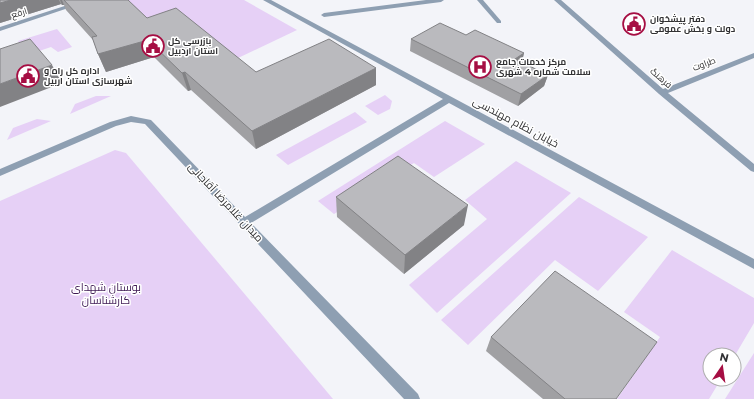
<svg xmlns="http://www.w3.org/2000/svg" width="754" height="399" viewBox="0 0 754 399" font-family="Montserrat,Cairo,sans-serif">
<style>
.green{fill:#e6d0f6}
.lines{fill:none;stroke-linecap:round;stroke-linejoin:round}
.minor{fill:#8e9fb2;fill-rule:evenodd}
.wall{fill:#a0a0a3}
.shaded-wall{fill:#828285}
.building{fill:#bababe;stroke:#828285}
.labels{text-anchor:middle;stroke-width:3;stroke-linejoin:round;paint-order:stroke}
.far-street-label{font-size:9px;fill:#313133;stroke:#fff}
.far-poi-label{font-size:9px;font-weight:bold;fill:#313133;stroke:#fff;text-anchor:start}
.street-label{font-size:11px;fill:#313133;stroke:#fff}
.park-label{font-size:11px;fill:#3e1954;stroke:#fff}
</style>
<rect width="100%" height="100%" fill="#f3f4f9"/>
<g class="green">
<path d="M125 0H244L297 30 238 58 161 29Z"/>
<path d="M57 29 72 47 58 52 51 47 30 54 18 41Z"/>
<path d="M385 95 392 101 390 109 378 115 365 106Z"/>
<path d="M96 96H111L70 114 75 104Z"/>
<path d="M355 112 367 122 288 165 276 155Z"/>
<path d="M37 119 51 121 7 140 13 128Z"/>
<path d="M445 121 485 144 434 177 414 163 334 214 318 201Z"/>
<path d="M115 150 126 153 333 399H0V201Z"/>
<path d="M516 161 571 193 437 313 409 285 487 219 465 200Z"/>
<path d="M579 197 648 237 598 291 555 260 468 345 441 320Z"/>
<path d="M672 250 754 298V323L734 357V355H710V379H721L709 399H617L660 337 624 312Z"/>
<path d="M754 353V399H725Z"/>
</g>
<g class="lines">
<g class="minor">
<path d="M83 0H92L0 31V27Z"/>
<path d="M263 0H271L754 259V269L449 103 251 223 418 394 420 399H404L145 124 131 122 116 126 0 176V169L110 122 131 116 151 120 245 217 443 99Z"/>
<path d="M426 0H444L441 2 324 17 321 15 324 13Z"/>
<path d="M477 0H483L501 21V23H497Z"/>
<path d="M554 0H561L663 89 754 53V58L668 93 754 164V172L751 171 659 94Z"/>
</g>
</g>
<g class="wall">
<path d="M0 0H128L147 18 256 72 376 68V85L256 149 191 90 188 91 154 57 106 72 98 54 93 40 66 10 64 5H62L61 4 0 23Z"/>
<path d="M411 39 524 53 522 63 548 75 544 86 518 106 410 51Z"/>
<path d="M336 197 464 225 404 274 337 217Z"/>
<path d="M491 337 616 399H543L486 351Z"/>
</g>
<g class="shaded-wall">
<path d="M11 0H59L61 4 0 23V3Z"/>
<path d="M60 0H62L64 5H62Z"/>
<path d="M148 40 154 57 106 72 98 54Z"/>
<path d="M524 53 521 64 515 59Z"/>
<path d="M52 65 62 83 0 107V84Z"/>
<path d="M376 68V85L256 149 252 131Z"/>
<path d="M185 72 191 90 188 91 182 73Z"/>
<path d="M548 75 544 86 518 106 521 94Z"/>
<path d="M468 205 464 225 404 274 405 255Z"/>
</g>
<g class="building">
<path d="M0 0H11L0 3Z"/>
<path d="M64 0H128L147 18 176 8 256 72 329 39 376 68 252 131 185 72 182 73 148 40 98 54 92 37 97 36Z"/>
<path d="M440 23 466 35 475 30 524 53 515 59 548 75 521 94 411 39Z"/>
<path d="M30 39 52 65 0 84V49Z"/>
<path d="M398 156 468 205 405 255 336 197Z"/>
<path d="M555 271 657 342 616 399H565L491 337Z"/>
</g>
<defs>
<g id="civic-ring" transform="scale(1.15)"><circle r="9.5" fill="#fff" stroke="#a60e43" stroke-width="1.5"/><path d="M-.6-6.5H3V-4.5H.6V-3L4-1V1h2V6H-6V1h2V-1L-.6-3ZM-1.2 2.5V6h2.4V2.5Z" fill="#a60e43"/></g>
<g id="hospital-ring" transform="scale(1.15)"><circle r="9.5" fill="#fff" stroke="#a60e43" stroke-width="1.5"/><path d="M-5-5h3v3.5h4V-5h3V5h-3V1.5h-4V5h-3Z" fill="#a60e43"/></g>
</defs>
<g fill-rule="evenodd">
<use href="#civic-ring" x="634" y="24"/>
<use href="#civic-ring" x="153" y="46"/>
<use href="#hospital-ring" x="480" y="67"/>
<use href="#civic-ring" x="28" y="76"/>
</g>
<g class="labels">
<g class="far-street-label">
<text transform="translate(19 13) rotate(-17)" y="3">ارفع</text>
<text transform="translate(704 64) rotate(-21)" y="3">طراوت</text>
<text transform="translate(661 78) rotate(41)" y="3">فرهنگ</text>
</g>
<g class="far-poi-label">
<text x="650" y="22">دفتر پیشخوان<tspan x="650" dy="10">دولت و بخش عمومی</tspan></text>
<text x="168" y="44">بازرسی کل<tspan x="168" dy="10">استان اردبیل</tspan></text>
<text x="496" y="65">مرکز خدمات جامع<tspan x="496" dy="10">سلامت شماره 4 شهری</tspan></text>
<text x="44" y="74">اداره کل راه و<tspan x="44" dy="10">شهرسازی استان اربیل</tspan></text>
</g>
<g class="street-label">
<text transform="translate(516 122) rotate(28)" y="4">خیابان نظام مهندسی</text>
<text transform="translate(226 202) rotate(47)" y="4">میدان غلامرضا آقاجانی</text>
</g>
<g class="park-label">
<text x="106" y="291">بوستان شهدای<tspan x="106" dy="13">کارشناسان</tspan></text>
</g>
</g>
<g transform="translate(722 367) rotate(13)"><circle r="19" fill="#ffffff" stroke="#adadad"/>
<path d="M0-3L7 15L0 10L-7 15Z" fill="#a60e43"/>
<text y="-6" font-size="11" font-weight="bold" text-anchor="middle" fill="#313133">N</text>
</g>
</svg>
